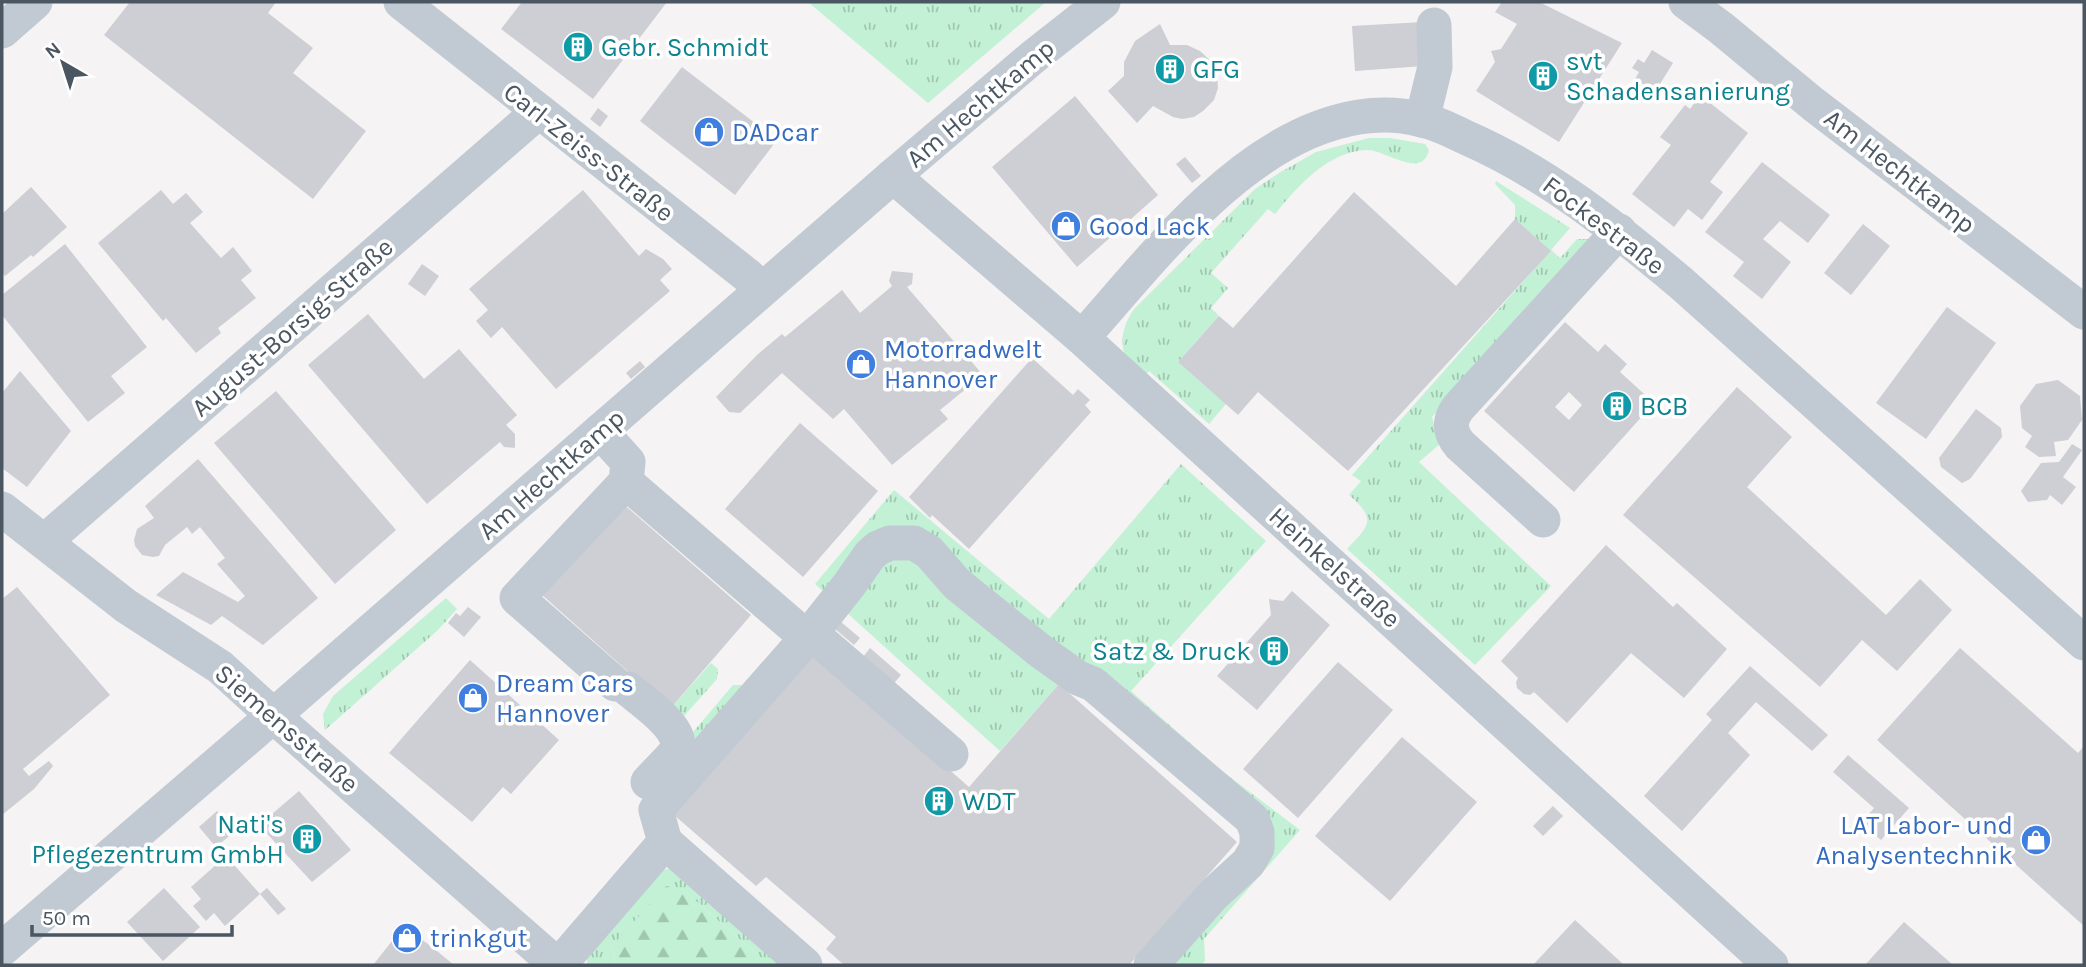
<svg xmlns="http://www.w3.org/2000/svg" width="2086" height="967" viewBox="0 0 2086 967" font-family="Karla,sans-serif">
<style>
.grass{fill:url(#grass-tufts)}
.forest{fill:url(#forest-firs)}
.building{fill:#cdcfd5;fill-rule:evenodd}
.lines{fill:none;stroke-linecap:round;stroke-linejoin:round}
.minor{stroke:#c1cad2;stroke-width:35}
.labels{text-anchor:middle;stroke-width:7;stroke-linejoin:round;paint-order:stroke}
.culture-label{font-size:26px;fill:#0d838f;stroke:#fff;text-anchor:start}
.street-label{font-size:26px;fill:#4a5661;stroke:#fff}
.shop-label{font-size:26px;fill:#366cbe;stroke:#fff;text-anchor:start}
</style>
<defs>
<pattern id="grass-tufts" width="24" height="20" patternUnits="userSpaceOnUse" patternTransform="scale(1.75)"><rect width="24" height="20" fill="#c3f1d5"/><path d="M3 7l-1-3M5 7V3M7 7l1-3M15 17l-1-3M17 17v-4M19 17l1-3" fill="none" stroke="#a0c6b0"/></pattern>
<pattern id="forest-firs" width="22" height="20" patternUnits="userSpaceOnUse" patternTransform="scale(1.75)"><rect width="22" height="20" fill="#c3f1d5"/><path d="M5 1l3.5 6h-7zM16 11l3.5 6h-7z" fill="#a0c6b0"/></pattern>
</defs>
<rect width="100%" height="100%" fill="#f5f3f3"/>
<g class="grass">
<path d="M808 2H1046L928 103Z"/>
<path d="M1369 138H1390L1425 144 1429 150C1422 180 1386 150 1367 150 1328 151 1298 186 1275 214L1268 209 1211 273 1228 288 1211 308 1219 316 1178 362 1226 404 1209 424 1149 371 1143 378C1138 373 1132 367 1128 361 1117 344 1124 322 1135 308L1255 189 1279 173 1316 152Z"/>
<path d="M1496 181 1570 228 1551 250 1560 258 1577 239H1591L1432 417 1440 444 1419 462 1551 586 1475 665 1347 549C1370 525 1377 519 1349 495L1361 481 1352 475 1550 251 1515 219V205L1495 184Z"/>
<path d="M1181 464 1266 541 1131 691 1222 771 1300 830 1204 939 1205 961 1201 965H1170L1237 887 1253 803 1059 684 1000 751 815 584 894 490 1049 619Z"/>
<path d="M446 598 457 609 438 630 325 730 323 714 333 696Z"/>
<path d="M711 663 718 669 717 679 677 724 670 709Z"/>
<path d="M733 685H747L684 766 682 745Z"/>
<path d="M671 868 797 965H769L681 888 612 946 615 965H590L587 963V956L663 870Z"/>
</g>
<path class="forest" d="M666 886 681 888 769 965H615L612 946Z"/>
<g class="building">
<path d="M130 2H276L268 13 313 48 293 73 366 131 313 199 104 35Z"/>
<path d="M522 2H667L593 99 501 29Z"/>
<path d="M1502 2H1539L1622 43 1559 142 1476 91 1495 62 1491 51 1501 49 1517 24 1495 12Z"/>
<path d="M1423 22 1424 66 1355 71 1352 26Z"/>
<path d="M1160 24 1170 45H1187L1200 51 1213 63 1217 77 1218 88 1214 100 1203 111 1194 117 1182 119 1173 117 1153 106 1137 123 1108 91 1124 76V62L1135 41Z"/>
<path d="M1652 50 1673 63 1655 92 1635 79 1639 72 1632 68 1638 59 1644 63Z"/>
<path d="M682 67 777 140 735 195 640 121Z"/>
<path d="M1700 95 1748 133 1710 182 1723 192 1702 220 1688 209 1674 227 1632 194 1671 145 1660 137 1685 105 1690 109Z"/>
<path d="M1075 96 1158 195 1077 267 992 167Z"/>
<path d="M598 108 608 116 600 127 590 119Z"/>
<path d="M1185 157 1201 176 1192 183 1176 164Z"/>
<path d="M1762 162 1830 215 1808 243 1780 221 1763 239 1791 262 1762 299 1733 276 1744 262 1705 232Z"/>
<path d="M31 187 67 227 33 257 31 255 5 276 2 273V214Z"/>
<path d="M161 190 173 204 186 193 203 212 190 223 221 258 233 247 252 271 241 280 256 298 218 328 221 333 196 353 166 318 163 321 98 243Z"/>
<path d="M583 190 639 256 646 249 663 259 672 269 660 280 670 291 556 389 502 327 491 338 476 321 488 310 469 289Z"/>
<path d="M1354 192 1456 286 1515 219 1551 251 1348 471 1258 392 1238 415 1178 362 1219 316 1233 328Z"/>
<path d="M1863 224 1890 246 1851 295 1824 273Z"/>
<path d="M65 244 147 347 111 376 125 393 88 422 2 315V295Z"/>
<path d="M422 264 439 276 425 296 408 284Z"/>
<path d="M892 271 913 273 912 284 907 287 983 375 940 410 948 419 892 465 844 409 833 419 782 373 740 413 729 412 716 397 757 355 782 334 785 337 842 290 860 313 892 286 889 281Z"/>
<path d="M1947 307 1996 343 1926 439 1876 403Z"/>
<path d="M368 314 424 379 459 349 517 415 506 425 515 434V448L504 447 500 442 427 504 308 365Z"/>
<path d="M1565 322 1598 352 1605 344 1627 364 1620 372 1654 403 1574 492 1484 411ZM1569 392 1582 405 1569 420 1555 407Z"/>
<path d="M1032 358 1073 395 1078 389 1090 400 1085 405 1091 412 969 549 932 515 930 518 909 497Z"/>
<path d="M640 361 645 367 631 379 626 373Z"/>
<path d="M20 371 71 431 27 487 2 468V393Z"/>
<path d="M2058 380 2080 396 2082 420 2068 440 2054 442 2056 456 2039 457 2025 447 2032 436 2022 428 2020 406 2036 384Z"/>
<path d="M1737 387 1792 437 1747 487 1886 615 1920 579 1952 610 1897 671 1862 640 1820 687 1623 515Z"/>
<path d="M276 391 396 530 335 584 214 443Z"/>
<path d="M1976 409 2001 428 2002 437 1970 479 1962 483 1941 467 1939 458Z"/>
<path d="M800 423 878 491 803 577 725 509Z"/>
<path d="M2072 444 2082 450 2063 477 2076 487 2062 505 2050 495 2047 500 2028 502 2021 491 2041 463 2059 462Z"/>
<path d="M198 459 318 598 263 645 222 616 211 625 156 595 183 572 238 602 245 596 217 564 225 558 200 527 192 534 187 527 165 545 159 556 153 557 142 555 135 546 134 540 137 529 154 518 145 506Z"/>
<path d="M621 502 751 615 670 709 541 594Z"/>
<path d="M1606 545 1673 607 1677 603 1727 649 1684 698 1631 653 1567 723 1534 692 1530 695 1524 694 1517 688 1516 682 1518 678 1501 661Z"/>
<path d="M17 587 110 695 23 769 29 776 49 761 53 766 34 789 2 815V599Z"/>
<path d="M1292 591 1330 625 1257 710 1217 676 1271 615 1269 599 1283 601Z"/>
<path d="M468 607 481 617 464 637 448 623 456 613 460 616Z"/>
<path d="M841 622 860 638 854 645 835 629Z"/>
<path d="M870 648 901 675 885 694 863 657Z"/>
<path d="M1960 648 2078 753 2084 746V926L1877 740Z"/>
<path d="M816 653 969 787 1059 684 1237 842 1129 965H844L826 949 836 937 766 877 756 886 674 815Z"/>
<path d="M470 660 559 740 511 794 503 787 472 822 389 753Z"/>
<path d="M1338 662 1393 710 1298 818 1243 769Z"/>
<path d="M1750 666 1828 735 1812 751 1756 702 1728 733 1750 755 1682 831 1644 796 1712 720 1706 714Z"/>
<path d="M1402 737 1477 802 1390 901 1315 836Z"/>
<path d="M1848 755 1909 808 1881 840 1861 823 1874 808 1833 772Z"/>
<path d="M299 791 351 850 312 882 259 825Z"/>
<path d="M1553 806 1563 816 1543 836 1533 826Z"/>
<path d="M217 811 234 832 216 847 199 827Z"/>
<path d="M226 856 260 894 225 926 214 913 206 921 193 906 201 899 191 887Z"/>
<path d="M164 888 200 927 163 961 127 922Z"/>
<path d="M267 888 286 909 278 915 260 894Z"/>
<path d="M1575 920 1624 965H1533Z"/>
<path d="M1904 922 1953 965H1865Z"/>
<path d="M404 926 437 951 454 965H373Z"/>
</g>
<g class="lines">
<g class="minor">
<path d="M401 2 748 276 761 290"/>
<path d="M1686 2 1721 28 1813 104 2084 312"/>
<path d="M2 31 35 2"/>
<path d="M1422 120 1435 67 1434 25"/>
<path d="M893 176 1082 338 1771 965"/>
<path d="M1082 338C1123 292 1162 243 1208 201 1249 163 1302 126 1359 117 1379 114 1403 115 1422 120 1438 123 1452 131 1467 138 1547 173 1614 227 1681 283L2084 643"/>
<path d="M600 431 628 462 626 482 517 598 615 684"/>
<path d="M626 482 806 637"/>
<path d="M2 509 126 606 220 667 287 728 557 965"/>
<path d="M1543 520 1460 445C1450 433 1448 422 1458 408L1619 231"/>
<path d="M45 541 538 112"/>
<path d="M811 633 951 754"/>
<path d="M628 689C641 700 684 729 677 748 675 755 654 775 648 782"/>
<path d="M665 842 805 965"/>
<path d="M2 949 273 716 893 176 1033 57 1103 2"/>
<path d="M559 965 665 842 656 810 811 633 849 585 870 555 878 548 890 543H914L929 552 957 584 1043 653 1078 678 1093 684 1252 819 1257 832V848L1248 863 1214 894 1151 965"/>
</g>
</g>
<defs>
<g id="building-disc" transform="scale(1.575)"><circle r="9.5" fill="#0f9aa8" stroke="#fff"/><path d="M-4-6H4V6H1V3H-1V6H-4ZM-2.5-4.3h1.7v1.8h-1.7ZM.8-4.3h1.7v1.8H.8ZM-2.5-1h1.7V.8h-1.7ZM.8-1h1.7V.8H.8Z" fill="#fff"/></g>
<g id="shop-disc" transform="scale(1.575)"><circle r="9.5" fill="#3f7fe0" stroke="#fff"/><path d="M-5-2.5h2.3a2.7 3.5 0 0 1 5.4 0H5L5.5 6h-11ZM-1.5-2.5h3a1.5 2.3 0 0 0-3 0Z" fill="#fff"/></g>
</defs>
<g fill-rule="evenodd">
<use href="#building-disc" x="578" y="47"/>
<use href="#building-disc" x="1170" y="69"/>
<use href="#building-disc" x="1543" y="76"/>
<use href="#shop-disc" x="709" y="132"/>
<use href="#shop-disc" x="1066" y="226"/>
<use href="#shop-disc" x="861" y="364"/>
<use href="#building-disc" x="1617" y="406"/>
<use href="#building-disc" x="1274" y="651"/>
<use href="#shop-disc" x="473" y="698"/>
<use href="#building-disc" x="939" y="801"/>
<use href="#building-disc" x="307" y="839"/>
<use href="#shop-disc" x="2036" y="840"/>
<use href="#shop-disc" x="407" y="938"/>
</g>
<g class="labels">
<g class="culture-label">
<text x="601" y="56">Gebr. Schmidt</text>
<text x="1566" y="70">svt<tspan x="1566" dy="30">Schadensanierung</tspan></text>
<text x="1193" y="78">GFG</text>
<text x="1640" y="415">BCB</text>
<text x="1251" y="660" text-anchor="end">Satz &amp; Druck</text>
<text x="962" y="810">WDT</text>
<text x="284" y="833" text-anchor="end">Nati's<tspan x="284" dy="30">Pflegezentrum GmbH</tspan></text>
</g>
<g class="street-label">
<text transform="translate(980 103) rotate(-40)" y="9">Am Hechtkamp</text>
<text transform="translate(589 152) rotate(38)" y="9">Carl-Zeiss-Straße</text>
<text transform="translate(1900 171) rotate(38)" y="9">Am Hechtkamp</text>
<text transform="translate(1604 225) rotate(37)" y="9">Fockestraße</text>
<text transform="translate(292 327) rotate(-41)" y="9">August-Borsig-Straße</text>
<text transform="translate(551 474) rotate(-41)" y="9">Am Hechtkamp</text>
<text transform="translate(1335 567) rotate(42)" y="9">Heinkelstraße</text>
<text transform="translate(287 728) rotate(41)" y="9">Siemensstraße</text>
</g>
<g class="shop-label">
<text x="732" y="141">DADcar</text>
<text x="1089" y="235">Good Lack</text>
<text x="884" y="358">Motorradwelt<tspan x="884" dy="30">Hannover</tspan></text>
<text x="496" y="692">Dream Cars<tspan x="496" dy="30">Hannover</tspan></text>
<text x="2013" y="834" text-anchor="end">LAT Labor- und<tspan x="2013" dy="30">Analysentechnik</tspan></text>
<text x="430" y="947">trinkgut</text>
</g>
</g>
<rect width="2086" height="967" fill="none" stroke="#4a5661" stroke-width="7"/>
<g transform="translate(63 63) rotate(321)" stroke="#ffffff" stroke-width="5" paint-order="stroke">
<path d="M0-5L12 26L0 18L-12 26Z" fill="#4a5661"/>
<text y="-10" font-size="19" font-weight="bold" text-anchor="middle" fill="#4a5661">N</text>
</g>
<path d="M32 925v10h200v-10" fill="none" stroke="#4a5661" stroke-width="3.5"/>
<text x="42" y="925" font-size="21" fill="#4a5661" stroke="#ffffff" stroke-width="5" paint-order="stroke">50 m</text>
</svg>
